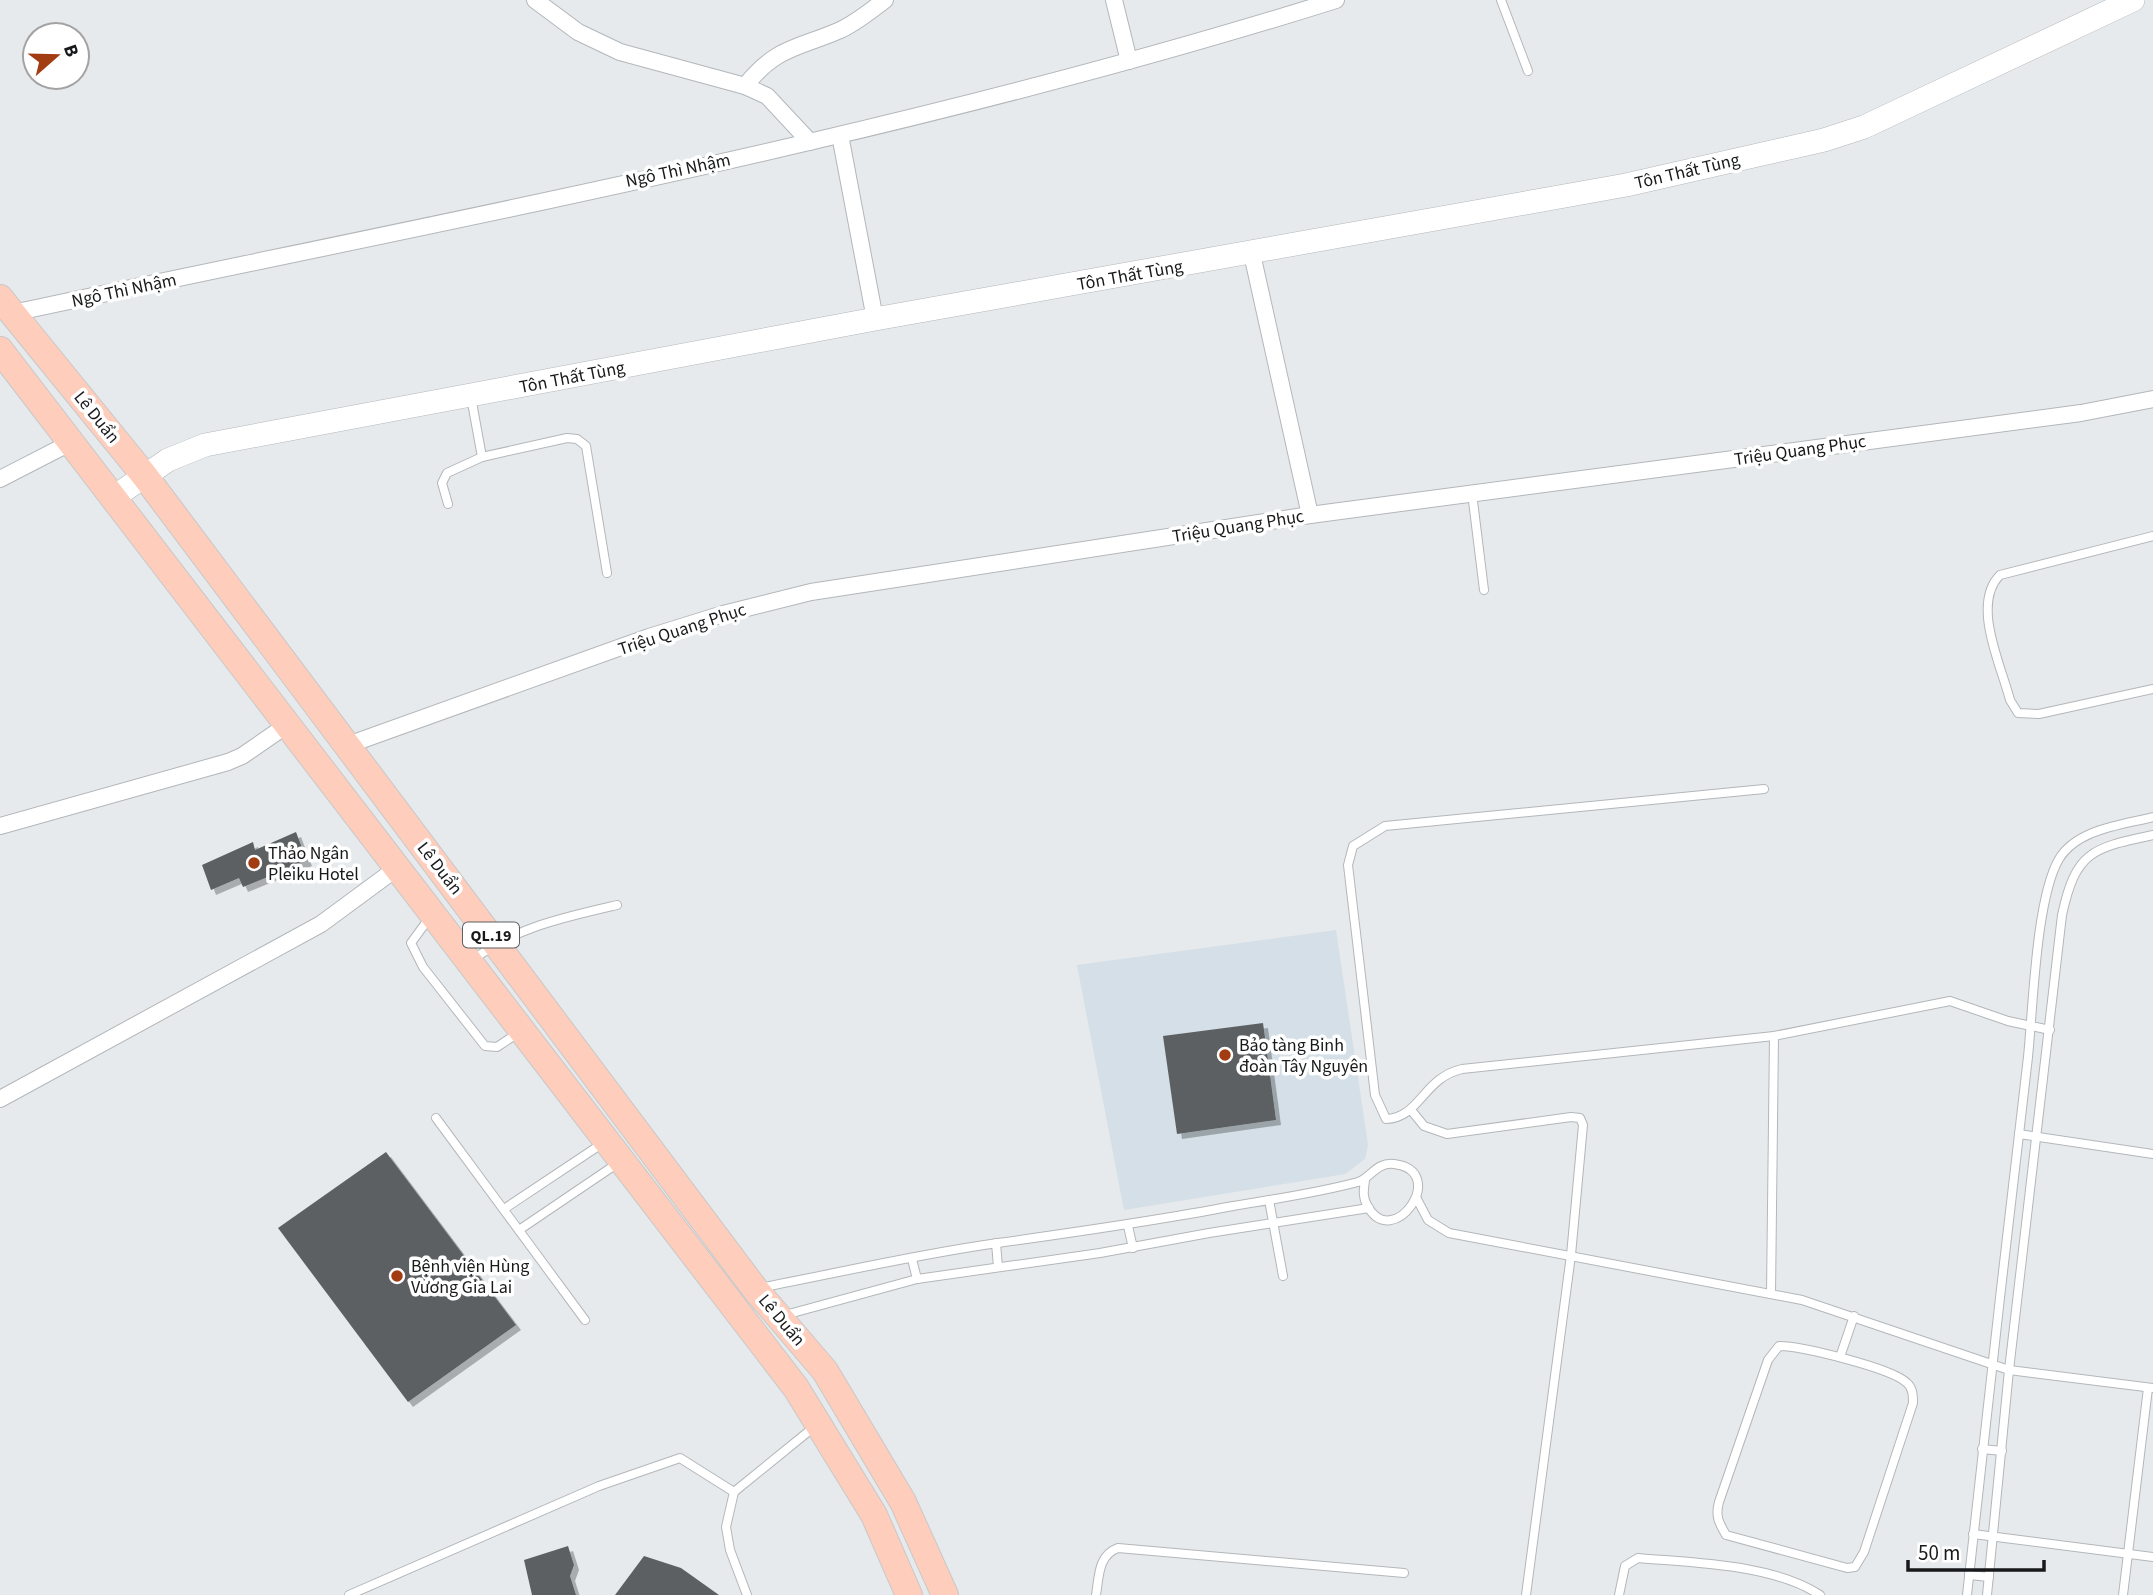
<svg xmlns="http://www.w3.org/2000/svg" width="2153" height="1595" viewBox="0 0 2153 1595" font-family="'Source Sans 3',sans-serif">
<style>
.built{fill:#d4dfe7}
.building{fill:#5c6062;filter:url(#shadow)}
.lines{fill:none;stroke-linecap:round;stroke-linejoin:round}
.lane-casing{stroke:#b3b7ba;stroke-width:10}
.street-casing{stroke:#b3b7ba;stroke-width:18}
.secondary-casing{stroke:#b3b7ba;stroke-width:24}
.primary-casing{stroke:#c8c8c8;stroke-width:28}
.lane{stroke:#fff;stroke-width:8}
.street{stroke:#fff;stroke-width:16}
.secondary{stroke:#fff;stroke-width:23}
.primary{stroke:#fecdbb;stroke-width:26}
.poi-dot{fill:#a23d13;stroke:#fff;stroke-width:2.5}
.labels{text-anchor:middle;stroke-width:7;stroke-linejoin:round;paint-order:stroke}
.shield{fill:#fff;stroke:#5d5e5f;stroke-width:2}
.shield-label{font-size:16px;font-weight:bold;fill:#18191a}
.street-label{font-size:18px;fill:#18191a;stroke:#fff}
.poi-label{font-size:18px;fill:#18191a;stroke:#fff;text-anchor:start}
</style>
<defs>
<filter id="shadow"><feDropShadow dx="5" dy="5" stdDeviation="0" flood-color="#0004"/></filter>
</defs>
<rect width="100%" height="100%" fill="#e6eaed"/>
<path class="built" d="M1336 930 1368 1145 1365 1159 1345 1174 1124 1210 1077 965Z"/>
<g class="building">
<path d="M296 832 307 861 243 887 239 878 211 890 202 865 253 842 255 850Z"/>
<path d="M1263 1023 1276 1120 1177 1134 1163 1036Z"/>
<path d="M386 1152 516 1325 408 1402 278 1228Z"/>
<path d="M568 1546 574 1565 570 1576 576 1595H532L524 1560Z"/>
<path d="M644 1556 681 1568 719 1595H615Z"/>
</g>
<g class="lines">
<g class="lane-casing">
<g id="lane">
<path d="M1501 0 1528 71"/>
<path d="M471 397 482 457 567 438 577 439 586 446 607 573"/>
<path d="M1472 493 1484 590"/>
<path d="M448 504 442 483 447 473 482 457"/>
<path d="M2153 536 2000 575C1971 604 2001 665 2010 700L2018 713 2039 714 2153 689"/>
<path d="M1764 789 1385 826 1353 846 1348 865 1375 1095 1386 1119C1420 1118 1423 1078 1462 1069L1774 1036 1950 1001 2008 1021 2050 1030"/>
<path d="M430 917 411 943 423 967 485 1046 497 1047 518 1033"/>
<path d="M474 959C517 927 565 917 617 905"/>
<path d="M1411 1110 1424 1126 1447 1134 1571 1117 1580 1118 1583 1125 1571 1255 1526 1595"/>
<path d="M436 1118 585 1320"/>
<path d="M2019 1134 2153 1154"/>
<path d="M1417 1199 1428 1220 1449 1233 1802 1300 2009 1370 2153 1388"/>
<path d="M1269 1200 1283 1276"/>
<path d="M504 1209 603 1143"/>
<path d="M1128 1226 1133 1248"/>
<path d="M519 1230 618 1163"/>
<path d="M996 1243 998 1267"/>
<path d="M912 1259 917 1279"/>
<path d="M759 1288C838 1273 918 1254 998 1243 1077 1232 1155 1221 1233 1206 1275 1199 1317 1193 1358 1182 1371 1178 1376 1162 1394 1164 1451 1171 1392 1254 1367 1205 1362 1196 1364 1189 1365 1180"/>
<path d="M1771 1294 1774 1036"/>
<path d="M785 1315 917 1279 1100 1253 1209 1233 1369 1208"/>
<path d="M1779 1346C1801 1346 1892 1368 1907 1383 1913 1388 1913 1396 1913 1403L1864 1552 1855 1567 1847 1568 1726 1535C1719 1523 1715 1516 1719 1502L1768 1360Z"/>
<path d="M1840 1357 1854 1316"/>
<path d="M1982 1449 2002 1451"/>
<path d="M1973 1534 2153 1557"/>
<path d="M1969 1575 1989 1577"/>
<path d="M349 1595 599 1486 680 1458 734 1492"/>
<path d="M747 1595 730 1550 726 1527 734 1492 814 1427"/>
<path d="M1096 1595C1099 1577 1098 1555 1118 1548L1404 1573"/>
<path d="M1619 1595 1625 1566 1638 1558C1694 1563 1773 1564 1820 1595"/>
<path d="M1967 1595C1986 1416 2007 1236 2028 1057 2033 1008 2036 898 2059 859 2077 829 2122 825 2153 817"/>
<path d="M1987 1595 2009 1370 2062 915C2076 851 2092 848 2153 835"/>
<path d="M2123 1595 2148 1388"/>
</g>
</g>
<g class="street-casing">
<g id="street">
<path d="M535 0 578 32 620 52 745 86 767 96 810 142"/>
<path d="M1114 0 1129 61"/>
<path d="M745 86C776 47 796 49 838 31 855 24 870 11 885 0"/>
<path d="M840 135 875 319"/>
<path d="M1252 254 1310 515"/>
<path d="M13 313C456 218 904 136 1336 0"/>
<path d="M0 479 70 443"/>
<path d="M345 746 649 637 723 614 811 592 1310 515 2081 413 2153 399"/>
<path d="M0 826 228 762 242 756 287 725"/>
<path d="M0 1099 321 924 397 868"/>
</g>
</g>
<g class="secondary-casing">
<path id="secondary" d="M114 497 168 460 205 445 875 319 1626 185 1824 140 1864 127 2133 0"/>
</g>
<g class="primary-casing">
<g id="primary">
<path d="M0 298 144 475 755 1289 825 1371 903 1502 945 1595"/>
<path d="M0 350 796 1388 874 1515 909 1595"/>
</g>
</g>
<use href="#lane" class="lane"/>
<use href="#street" class="street"/>
<use href="#secondary" class="secondary"/>
<use href="#primary" class="primary"/>
</g>
<g class="poi-dot">
<circle cx="254" cy="863" r="7"/>
<circle cx="1225" cy="1055" r="7"/>
<circle cx="397" cy="1276" r="7"/>
</g>
<g class="labels">
<rect class="shield" x="463" y="922.5" width="56" height="25" rx="5"/>
<g class="shield-label">
<text x="491" y="941">QL.19</text>
</g>
<g class="street-label">
<text transform="translate(678 170) rotate(-12)" y="6">Ngô Thì Nhậm</text>
<text transform="translate(1687 171) rotate(-13)" y="6">Tôn Thất Tùng</text>
<text transform="translate(1130 275) rotate(-10)" y="6">Tôn Thất Tùng</text>
<text transform="translate(124 290) rotate(-12)" y="6">Ngô Thì Nhậm</text>
<text transform="translate(572 377) rotate(-11)" y="6">Tôn Thất Tùng</text>
<text transform="translate(97 417) rotate(51)" y="6">Lê Duẩn</text>
<text transform="translate(1800 450) rotate(-8)" y="6">Triệu Quang Phục</text>
<text transform="translate(1238 526) rotate(-9)" y="6">Triệu Quang Phục</text>
<text transform="translate(682 629) rotate(-18)" y="6">Triệu Quang Phục</text>
<text transform="translate(440 868) rotate(52)" y="6">Lê Duẩn</text>
<text transform="translate(782 1320) rotate(50)" y="6">Lê Duẩn</text>
</g>
<g class="poi-label">
<text x="268" y="859">Thảo Ngân<tspan x="268" dy="21">Pleiku Hotel</tspan></text>
<text x="1239" y="1051">Bảo tàng Binh<tspan x="1239" dy="21">đoàn Tây Nguyên</tspan></text>
<text x="411" y="1272">Bệnh viện Hùng<tspan x="411" dy="21">Vương Gia Lai</tspan></text>
</g>
</g>
<g transform="translate(56 56) rotate(70)"><circle r="33" fill="#ffffff" stroke="#a3a3a3" stroke-width="2"/>
<path d="M0-5L12 26L0 18L-12 26Z" fill="#a23d13"/>
<text y="-10" font-size="19" font-weight="bold" text-anchor="middle" fill="#18191a">B</text>
</g>
<path d="M1908 1560v10h136v-10" fill="none" stroke="#18191a" stroke-width="3.5"/>
<text x="1918" y="1560" font-size="21" fill="#18191a" stroke="#ffffff" stroke-width="5" paint-order="stroke">50 m</text>
</svg>
